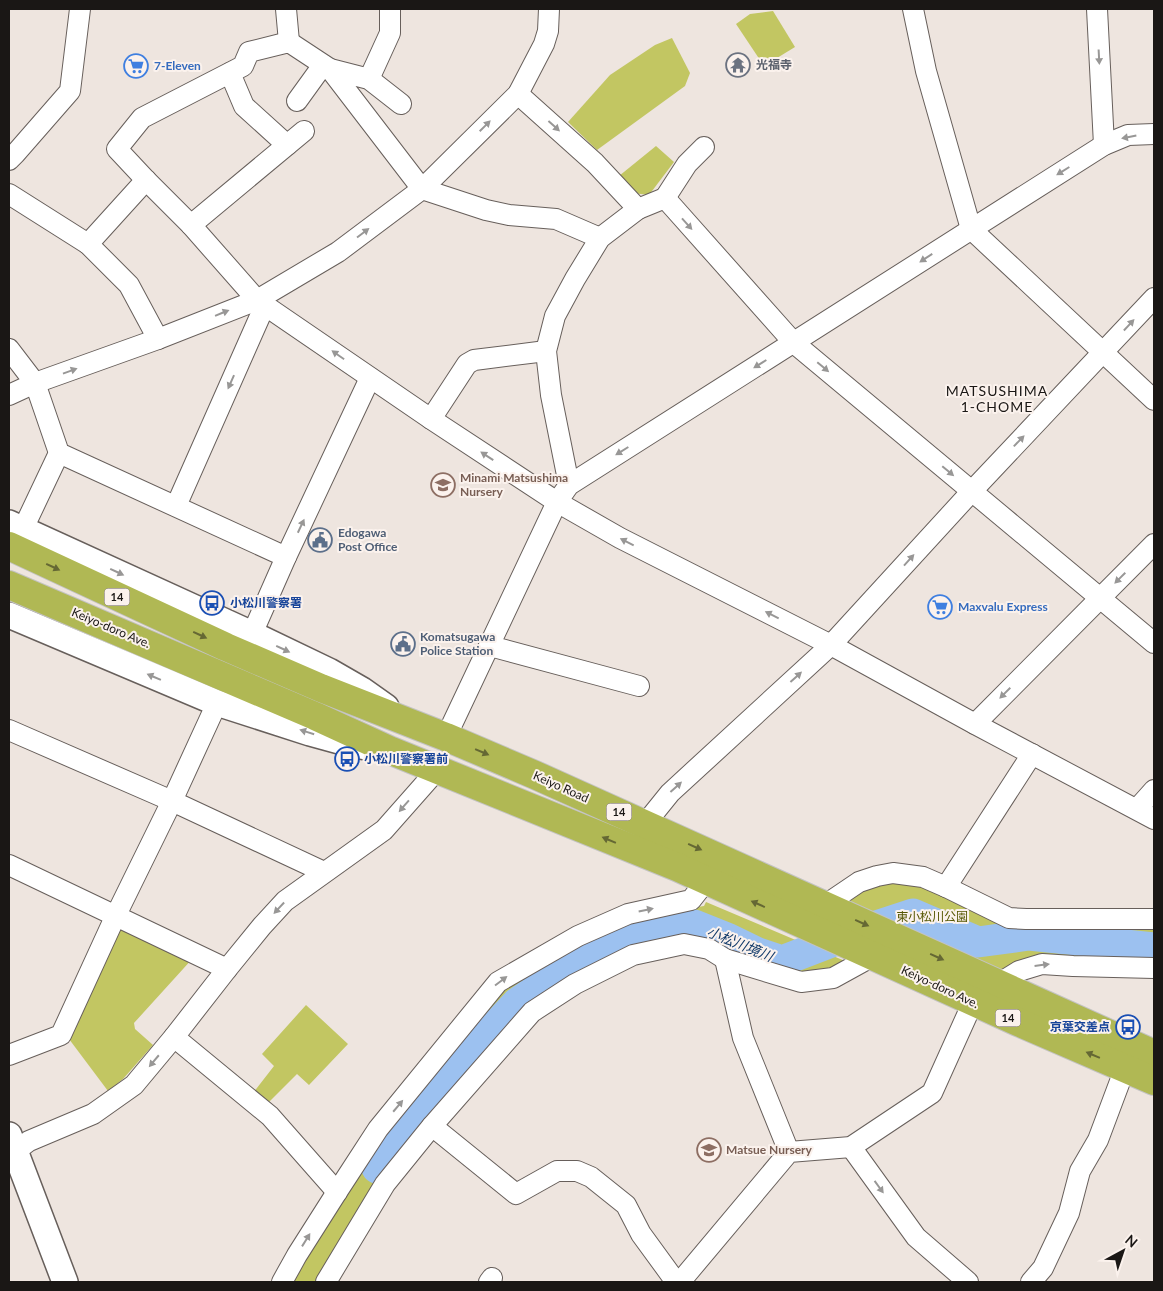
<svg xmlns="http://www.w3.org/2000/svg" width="1163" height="1291" viewBox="0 0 1163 1291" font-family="Lato,'Noto Sans JP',sans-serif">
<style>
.green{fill:#c2c662}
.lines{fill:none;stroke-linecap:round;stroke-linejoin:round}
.river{stroke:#9cc1f0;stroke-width:31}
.minor-casing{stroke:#675f5b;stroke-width:22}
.tertiary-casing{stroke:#675f5b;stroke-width:28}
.trunk-casing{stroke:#c3c3c2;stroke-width:30}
.minor{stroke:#fff;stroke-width:20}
.tertiary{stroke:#fff;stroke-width:25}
.trunk{stroke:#b0b854;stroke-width:28}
.oneway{fill:#989796}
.oneway2{fill:#656834}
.labels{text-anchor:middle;stroke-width:4;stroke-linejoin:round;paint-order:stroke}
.shield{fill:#fbf2ed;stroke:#5e5956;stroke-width:1}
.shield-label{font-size:11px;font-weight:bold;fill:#1a1715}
.worship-label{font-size:12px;font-weight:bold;fill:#5b616d;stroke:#fbf2ed;text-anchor:start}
.shop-label{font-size:12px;font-weight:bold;fill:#366cbe;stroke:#fbf2ed;text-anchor:start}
.education-label{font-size:12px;font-weight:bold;fill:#785e54;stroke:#fbf2ed;text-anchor:start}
.service-label{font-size:12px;font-weight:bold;fill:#4e5e75;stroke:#fbf2ed;text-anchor:start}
.transit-label{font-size:12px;font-weight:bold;fill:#164399;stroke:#fbf2ed;text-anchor:start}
.street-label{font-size:12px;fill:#1a1715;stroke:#fbf2ed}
.park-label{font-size:12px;fill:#565703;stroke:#fbf2ed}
.neighbourhood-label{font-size:14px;letter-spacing:1px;fill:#1a1715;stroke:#fbf2ed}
.water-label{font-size:14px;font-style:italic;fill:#103969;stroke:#fbf2ed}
</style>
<rect width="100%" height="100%" fill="#eee5df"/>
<g class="green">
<path d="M773 11 795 47 764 66 736 24 750 14Z"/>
<path d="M672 38 690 73 685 86 597 150 568 122 610 75 655 45Z"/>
<path d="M656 146 674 162 649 195 633 193 619 176Z"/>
<path d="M893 873 1010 918 1154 919V968L1073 966 998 984 825 905Z"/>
<path d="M706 902 845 961 823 973 802 976 773 969 732 949 706 937 680 934 629 947 527 1006 318 1282H289L352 1178 504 987 631 918 704 906Z"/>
<path d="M127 926 193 958 134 1023 135 1029 153 1045 123 1079 108 1091 69 1039 118 930Z"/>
<path d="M306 1005 348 1044 309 1085 297 1074 267 1104 253 1093 274 1066 262 1054Z"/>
</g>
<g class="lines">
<path class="river" d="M377 1168 475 1048 517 1003 572 965 629 935 694 925 729 939 758 953 782 961 852 934 913 914 978 942 1029 935 1154 948"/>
<g class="minor-casing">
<g id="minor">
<path d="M286 9 289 42"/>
<path d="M913 9 926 71 971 229 1154 400"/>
<path d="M1097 9 1104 145"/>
<path d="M330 69 289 42 249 52 243 66 142 118 117 149 146 180 191 225 257 300 431 419 557 502 620 538 831 645 975 724 1154 819"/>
<path d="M230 73 244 106 287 145"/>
<path d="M369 79 390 33V9"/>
<path d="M518 94 595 163 638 209 665 198 794 343 1154 643"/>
<path d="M297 101 323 65"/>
<path d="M401 104 369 79 330 69 422 189 486 210 509 215 556 219 600 238"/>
<path d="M9 160 15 154 70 91 80 9"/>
<path d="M9 194 88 244 129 285 158 339"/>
<path d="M665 198 687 164 704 147"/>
<path d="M191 225 304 131"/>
<path d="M88 244 146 180"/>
<path d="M9 349 35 383 59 453 286 557"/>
<path d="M9 395 35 383 158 339 257 300 338 252 422 189 518 94 544 44 548 31 549 9"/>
<path d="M431 419 467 364 474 360 546 351"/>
<path d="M569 485 551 395 546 351 555 316 575 279 600 238 638 209"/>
<path d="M176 506 265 305"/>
<path d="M23 529 59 453"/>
<path d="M252 634 286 557 370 378"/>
<path d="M490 646 639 686"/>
<path d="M975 724 1154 544"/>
<path d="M9 730 172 801 324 872"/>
<path d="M446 737 557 502 569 485 1104 145 1128 135 1154 134"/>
<path d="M1137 809 1154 790"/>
<path d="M645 824 670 793 831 645 972 491 1154 298"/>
<path d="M9 865 227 969"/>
<path d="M946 887 1032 754"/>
<path d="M825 905 859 882 877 876 893 873 923 877 946 887 1009 918 1026 919H1154"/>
<path d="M725 959 743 1038 789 1152"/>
<path d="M998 984 1019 971 1042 964 1073 966 1154 968"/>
<path d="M174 1037 270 1116 337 1192"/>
<path d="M9 1055 61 1035 116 915 172 801 217 703"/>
<path d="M432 1126 516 1194 557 1171H577L591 1177 626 1205 641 1234 676 1282"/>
<path d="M851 1147 916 1237 968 1282"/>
<path d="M9 1156 29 1141 93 1114 134 1085 174 1037 227 969 262 926 285 901 384 830 437 770"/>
<path d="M282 1282 297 1255 337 1192 378 1129 498 982 578 936 628 914 691 900 706 881"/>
<path d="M326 1282 385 1184 432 1126 532 1012 575 984 633 955 684 944 709 949 725 959 801 982 833 978 873 956"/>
<path d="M489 1282 492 1278"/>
<path d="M680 1282 789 1152 851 1147 932 1093 973 1002"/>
<path d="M1031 1282 1043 1268 1069 1213 1080 1171 1098 1140 1125 1068"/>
</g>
</g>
<g class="tertiary-casing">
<g id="tertiary">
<path d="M9 523 252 634 329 671 362 690 386 707"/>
<path d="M9 615 217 703 310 733 350 744 366 747"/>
<path d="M9 1135 65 1282"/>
</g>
</g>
<g class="trunk-casing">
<g id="trunk">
<path d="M9 546 226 647 321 688 446 737 535 775 1154 1054"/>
<path d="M9 585 315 716 389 750 677 867 1018 1022 1154 1081"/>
</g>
</g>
<use href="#minor" class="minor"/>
<use href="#tertiary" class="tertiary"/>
<use href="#trunk" class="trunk"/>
</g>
<defs><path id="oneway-solid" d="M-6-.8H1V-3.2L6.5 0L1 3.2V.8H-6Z" transform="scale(1.25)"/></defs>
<g class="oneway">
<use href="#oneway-solid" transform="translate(1099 57) rotate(87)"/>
<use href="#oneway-solid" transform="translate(485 126) rotate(-45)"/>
<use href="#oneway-solid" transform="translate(554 126) rotate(42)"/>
<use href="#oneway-solid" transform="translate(1129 137) rotate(169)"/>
<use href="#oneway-solid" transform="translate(1063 171) rotate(148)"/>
<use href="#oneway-solid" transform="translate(687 224) rotate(48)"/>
<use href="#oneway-solid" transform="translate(363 233) rotate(-37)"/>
<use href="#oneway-solid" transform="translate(926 258) rotate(147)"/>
<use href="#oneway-solid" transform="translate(222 313) rotate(-22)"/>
<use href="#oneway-solid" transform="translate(1129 325) rotate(-47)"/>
<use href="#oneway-solid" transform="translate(338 355) rotate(-145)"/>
<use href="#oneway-solid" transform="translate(760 364) rotate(148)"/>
<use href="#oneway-solid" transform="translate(823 367) rotate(40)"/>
<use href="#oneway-solid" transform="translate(70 371) rotate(-20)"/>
<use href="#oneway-solid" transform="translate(231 382) rotate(114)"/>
<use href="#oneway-solid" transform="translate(1019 441) rotate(-46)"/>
<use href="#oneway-solid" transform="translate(622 451) rotate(148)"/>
<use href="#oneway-solid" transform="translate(487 456) rotate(-147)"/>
<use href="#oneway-solid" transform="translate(948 471) rotate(40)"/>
<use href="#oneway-solid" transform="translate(301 526) rotate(-65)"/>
<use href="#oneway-solid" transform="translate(627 542) rotate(-153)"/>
<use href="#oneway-solid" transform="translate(909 560) rotate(-48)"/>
<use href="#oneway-solid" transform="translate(117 572) rotate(25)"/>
<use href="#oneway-solid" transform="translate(1120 578) rotate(135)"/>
<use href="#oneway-solid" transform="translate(772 615) rotate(-153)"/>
<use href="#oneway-solid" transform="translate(283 649) rotate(25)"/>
<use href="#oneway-solid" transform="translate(154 677) rotate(-157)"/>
<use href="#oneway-solid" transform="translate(796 677) rotate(-42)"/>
<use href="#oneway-solid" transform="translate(1005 693) rotate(135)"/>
<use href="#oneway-solid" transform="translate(307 732) rotate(-163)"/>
<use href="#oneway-solid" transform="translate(676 787) rotate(-42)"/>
<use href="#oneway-solid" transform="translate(404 806) rotate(131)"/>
<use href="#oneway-solid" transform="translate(279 908) rotate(133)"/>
<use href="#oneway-solid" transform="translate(646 910) rotate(-12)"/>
<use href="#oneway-solid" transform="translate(1042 965) rotate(-7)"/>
<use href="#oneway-solid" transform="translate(501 981) rotate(-37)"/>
<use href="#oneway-solid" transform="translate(154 1061) rotate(130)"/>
<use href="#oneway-solid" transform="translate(398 1106) rotate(-50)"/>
<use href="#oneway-solid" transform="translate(879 1187) rotate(54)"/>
<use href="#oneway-solid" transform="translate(306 1240) rotate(-58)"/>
</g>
<g class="oneway2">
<use href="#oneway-solid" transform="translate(53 567) rotate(25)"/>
<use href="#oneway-solid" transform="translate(200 635) rotate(25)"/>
<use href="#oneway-solid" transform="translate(482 752) rotate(23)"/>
<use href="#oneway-solid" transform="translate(609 840) rotate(-157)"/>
<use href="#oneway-solid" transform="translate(695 847) rotate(24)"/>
<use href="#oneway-solid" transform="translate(758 904) rotate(-156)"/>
<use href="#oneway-solid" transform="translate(862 923) rotate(24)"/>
<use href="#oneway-solid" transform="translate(937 957) rotate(24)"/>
<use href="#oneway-solid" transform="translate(1093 1055) rotate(-157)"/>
</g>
<defs>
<g id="temple-ring" transform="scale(1.25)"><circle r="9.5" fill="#fbf2ed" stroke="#6b7280" stroke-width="1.5"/><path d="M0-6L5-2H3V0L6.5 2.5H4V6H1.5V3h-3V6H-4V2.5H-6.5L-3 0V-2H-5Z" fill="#6b7280"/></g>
<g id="supermarket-ring" transform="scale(1.25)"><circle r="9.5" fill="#fbf2ed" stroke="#3f7fe0" stroke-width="1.5"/><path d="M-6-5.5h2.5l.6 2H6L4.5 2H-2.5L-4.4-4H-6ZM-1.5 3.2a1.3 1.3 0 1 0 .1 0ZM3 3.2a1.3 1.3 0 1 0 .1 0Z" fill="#3f7fe0"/></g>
<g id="school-ring" transform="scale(1.25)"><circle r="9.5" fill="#fbf2ed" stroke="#8d6e63" stroke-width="1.5"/><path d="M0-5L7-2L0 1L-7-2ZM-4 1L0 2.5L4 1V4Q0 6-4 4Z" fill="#8d6e63"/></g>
<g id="civic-ring" transform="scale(1.25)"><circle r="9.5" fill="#fbf2ed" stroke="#5c6f8a" stroke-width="1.5"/><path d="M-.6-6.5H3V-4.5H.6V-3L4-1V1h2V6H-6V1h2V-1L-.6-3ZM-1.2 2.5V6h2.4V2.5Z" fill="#5c6f8a"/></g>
<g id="bus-ring" transform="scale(1.25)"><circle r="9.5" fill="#fbf2ed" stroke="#1a4fb4" stroke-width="1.5"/><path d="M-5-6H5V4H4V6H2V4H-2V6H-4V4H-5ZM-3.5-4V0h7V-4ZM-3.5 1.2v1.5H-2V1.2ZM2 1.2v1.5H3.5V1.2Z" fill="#1a4fb4"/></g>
</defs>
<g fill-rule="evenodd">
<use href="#temple-ring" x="738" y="65"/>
<use href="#supermarket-ring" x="136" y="66"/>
<use href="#school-ring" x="443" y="485"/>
<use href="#civic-ring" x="320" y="540"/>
<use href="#bus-ring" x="212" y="603"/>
<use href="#supermarket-ring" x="940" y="607"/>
<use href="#civic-ring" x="403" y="644"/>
<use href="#bus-ring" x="347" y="759"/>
<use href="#bus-ring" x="1128" y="1027"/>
<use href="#school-ring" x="709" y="1150"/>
</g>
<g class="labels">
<g class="shield">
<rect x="104.5" y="588.5" width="25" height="17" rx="4"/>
<rect x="606.5" y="803.5" width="25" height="17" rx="4"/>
<rect x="995.5" y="1009.5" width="25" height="17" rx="4"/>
</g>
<g class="shield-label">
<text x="117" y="601">14</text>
<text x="619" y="816">14</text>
<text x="1008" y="1022">14</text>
</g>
<g class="worship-label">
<text x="756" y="69">光福寺</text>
</g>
<g class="shop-label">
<text x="154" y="70">7-Eleven</text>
<text x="958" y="611">Maxvalu Express</text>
</g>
<g class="education-label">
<text x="460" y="482">Minami Matsushima<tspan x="460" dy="14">Nursery</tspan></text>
<text x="726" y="1154">Matsue Nursery</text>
</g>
<g class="service-label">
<text x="338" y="537">Edogawa<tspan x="338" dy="14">Post Office</tspan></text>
<text x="420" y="641">Komatsugawa<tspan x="420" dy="14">Police Station</tspan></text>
</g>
<g class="transit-label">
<text x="230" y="607">小松川警察署</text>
<text x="364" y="763">小松川警察署前</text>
<text x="1110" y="1031" text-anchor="end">京葉交差点</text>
</g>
<g class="street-label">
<text transform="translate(111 628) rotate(23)" y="4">Keiyo-doro Ave.</text>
<text transform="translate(561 787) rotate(24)" y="4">Keiyo Road</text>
<text transform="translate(940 987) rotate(25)" y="4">Keiyo-doro Ave.</text>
</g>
<g class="park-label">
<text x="932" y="921">東小松川公園</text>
</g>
<g class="neighbourhood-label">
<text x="997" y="396">MATSUSHIMA<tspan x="997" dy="16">1-CHOME</tspan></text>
</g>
<g class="water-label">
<text transform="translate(740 944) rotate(22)" y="5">小松川境川</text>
</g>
</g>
<rect width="1163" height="1291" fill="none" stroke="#1a1715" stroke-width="20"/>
<g transform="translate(1123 1251) rotate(40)" stroke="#fbf2ed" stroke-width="4" paint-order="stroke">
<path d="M0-4L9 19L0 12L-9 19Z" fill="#1a1715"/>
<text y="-8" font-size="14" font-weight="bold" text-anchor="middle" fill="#1a1715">N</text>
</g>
</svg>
